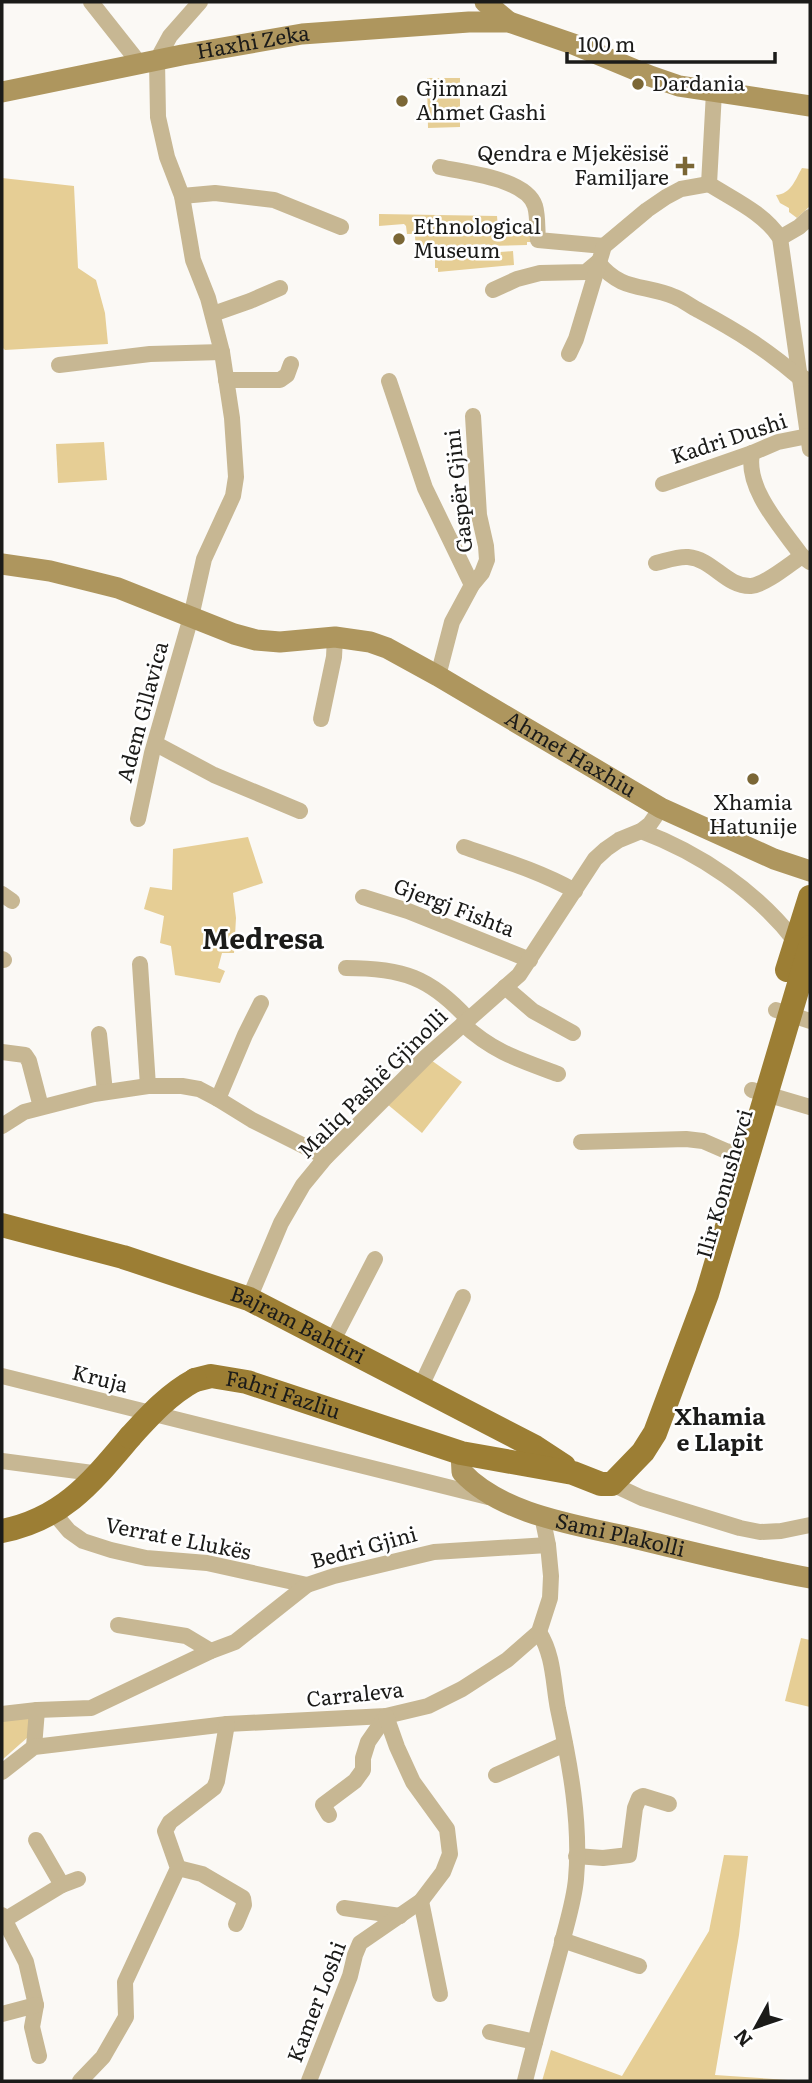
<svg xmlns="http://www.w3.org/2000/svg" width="812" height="2083" viewBox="0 0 812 2083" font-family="Literata,serif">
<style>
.green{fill:#e6ce95}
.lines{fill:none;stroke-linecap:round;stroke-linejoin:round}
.street{stroke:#c7b793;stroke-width:16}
.secondary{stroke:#ae965e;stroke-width:21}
.primary{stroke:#9c7e34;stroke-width:24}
.primary-bridge{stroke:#9c7e34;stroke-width:24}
.poi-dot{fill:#7b6736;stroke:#fff;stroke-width:2.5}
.labels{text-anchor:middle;stroke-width:5;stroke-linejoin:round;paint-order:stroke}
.street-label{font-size:21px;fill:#1b1b19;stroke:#fff}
.poi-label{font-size:21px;fill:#1b1b19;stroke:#fff;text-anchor:start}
.neighbourhood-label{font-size:23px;font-weight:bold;fill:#1b1b19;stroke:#fff}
.district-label{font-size:28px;font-weight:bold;fill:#1b1b19;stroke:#fff}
</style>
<rect width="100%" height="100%" fill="#fbf9f5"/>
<g class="green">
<path d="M427 78H460V127L428 128Z"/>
<path d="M802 168 810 169V206L797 218 789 212V208L780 203 776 195C791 194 795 180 802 168Z"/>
<path d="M2 178 74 186 78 268 96 280 105 313 108 344 5 350 2 347Z"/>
<path d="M379 214 497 216 498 228 500 231 530 232 531 242H527V245L487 246 485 244 416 251 415 236 413 234H407L406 226 404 224 379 226Z"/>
<path d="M513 251 514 265 438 272V268H435V257Z"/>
<path d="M104 442 107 480 58 483 56 444Z"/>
<path d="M248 837 263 883 233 893 236 918 234 953H222L218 968 225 971 220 983 175 975 171 946 160 943 164 916 144 909 150 887 172 890 173 849Z"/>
<path d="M428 1058 462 1082 422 1133 387 1104Z"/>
<path d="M801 1638 810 1640V1707L785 1701Z"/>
<path d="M30 1716 28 1737 2 1760V1718Z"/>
<path d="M724 1855 748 1856 739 1935 715 2075 803 2081H542L551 2050 622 2076 709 1931Z"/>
</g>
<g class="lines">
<g class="street">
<path d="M91 2 140 64"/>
<path d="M714 92 709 184C734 200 764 213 780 238L810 449"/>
<path d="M440 167C465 173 526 178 535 206 538 216 537 229 538 240L604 246"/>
<path d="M182 196 215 193 274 200 341 227"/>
<path d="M780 238 799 227 810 217"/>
<path d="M598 262C621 292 645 284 675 297 683 300 690 306 698 310 739 332 766 349 801 379L804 378"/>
<path d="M493 290 517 279 540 273 586 272 598 262"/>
<path d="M213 314 250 301 280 288"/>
<path d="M569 354 576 339 604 246 647 210 666 197 681 189 709 184"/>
<path d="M59 365 150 354 222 352"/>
<path d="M226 380H280L287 375 291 364"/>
<path d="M389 381 425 488 472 585"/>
<path d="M752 453C745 489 782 528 802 556"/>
<path d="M663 484 752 453 778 442 808 436"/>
<path d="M656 563C665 561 678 556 688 557 713 559 726 587 751 586 765 585 790 564 802 556L810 562"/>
<path d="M438 676 452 622 472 585 482 573 487 560 486 546 479 515 473 416"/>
<path d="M321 719 334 657 335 637"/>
<path d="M156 744 214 775 300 811"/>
<path d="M138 819 152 753 191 617 204 559 233 496 236 477 232 418 222 352 208 298 193 260 182 196 167 157 158 117 157 60 170 36 200 2"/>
<path d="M641 831C700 853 756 891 795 941L800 943"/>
<path d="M464 847C502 860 539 871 575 891"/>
<path d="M2 894 12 901"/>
<path d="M363 897 408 911 530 960"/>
<path d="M2 959 4 960"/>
<path d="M140 964 148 1086"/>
<path d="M346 968C402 968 430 977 468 1019"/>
<path d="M505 987 533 1011 573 1033"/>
<path d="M776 1010 810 1021"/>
<path d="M463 1024C493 1052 520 1060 558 1074"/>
<path d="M99 1034 105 1092"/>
<path d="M2 1052 25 1055 29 1061 41 1107"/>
<path d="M752 1090 810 1107"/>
<path d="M218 1099 245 1035 261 1003"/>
<path d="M2 1126 24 1112 94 1094 148 1086H182L199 1089 218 1099 252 1120 326 1157"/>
<path d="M581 1142 686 1139 703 1141 726 1151 748 1156"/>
<path d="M249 1299 281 1223 303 1185 326 1157 427 1056 519 975 595 859 606 849 619 840 641 831 650 824 661 808"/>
<path d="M332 1342 375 1259"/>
<path d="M2 1376 488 1497"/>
<path d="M420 1388 463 1297"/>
<path d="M2 1461 100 1474"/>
<path d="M612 1484 642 1498 740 1528 760 1532 781 1531 810 1525"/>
<path d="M54 1513 69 1531 83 1541 111 1550 146 1558 207 1563 307 1585"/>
<path d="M118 1625 186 1636 211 1651"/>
<path d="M2 1714 37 1710 91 1708 211 1651 235 1642 307 1585 334 1576 434 1552 548 1545"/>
<path d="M34 1747 37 1710"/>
<path d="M2 1772 34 1747 227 1724 386 1716 428 1706 462 1689 507 1660 539 1632 550 1598 551 1576 548 1545 542 1516"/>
<path d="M496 1775 565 1744"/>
<path d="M329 1815 323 1805 355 1781 363 1770V1758L368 1742 386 1716"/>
<path d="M36 1840 62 1885"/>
<path d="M576 1856 603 1858 629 1855 635 1808 639 1798 643 1796 669 1804"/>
<path d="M178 1868 202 1874 243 1898 244 1905 236 1924"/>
<path d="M421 1901 440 1994"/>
<path d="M344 1908 400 1916"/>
<path d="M2 1915 26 1962 36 2005 32 2027 39 2056"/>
<path d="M6 1919 62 1885 78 1879"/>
<path d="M562 1940 639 1966"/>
<path d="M2 2014 36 2005"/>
<path d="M490 2032 535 2042"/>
<path d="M80 2081 103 2057 126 2017 125 1982 178 1868 165 1831 170 1822 214 1788 217 1781 227 1724"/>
<path d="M309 2081 350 1976 355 1955 360 1943 421 1901 443 1872 450 1854 447 1829 413 1782 397 1747 386 1716"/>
<path d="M525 2081C536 2036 549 1992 561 1947 566 1925 574 1902 576 1879 581 1823 570 1764 558 1709 553 1683 554 1656 539 1632"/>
</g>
<g class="secondary">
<path d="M485 2 509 22"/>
<path id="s1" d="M2 92 182 55 302 34 469 22H509L573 44 650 76 679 86 810 106"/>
<path id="s2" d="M2 564 50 571 118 588 234 634 256 640 280 642 335 637 370 642 387 648 438 676 661 808 774 859 810 871"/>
<path id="s3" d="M461 1453 462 1472C502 1515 578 1525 633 1538 692 1552 751 1567 810 1578"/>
</g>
<g class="primary">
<path d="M787 970 810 897"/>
<path id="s4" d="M2 1225 123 1257 249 1299 535 1447 564 1466"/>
<path id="s5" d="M195 1380 211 1376 247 1382 461 1453 573 1473 601 1484H612L643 1452 655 1433 707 1294 810 947"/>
<path d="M2 1531C63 1519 92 1482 130 1437"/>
</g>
<path class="primary-bridge" d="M130 1437C150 1415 169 1394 195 1380"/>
</g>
<g class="poi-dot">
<circle cx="638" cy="84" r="7"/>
<circle cx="402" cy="101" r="7"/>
<path d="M681.5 155.5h7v7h7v7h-7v7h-7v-7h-7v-7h7z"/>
<circle cx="399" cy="239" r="7"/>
<circle cx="753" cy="779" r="7"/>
</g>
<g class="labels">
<g class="street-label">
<text dy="7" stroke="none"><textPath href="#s1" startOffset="256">Haxhi Zeka</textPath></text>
<text transform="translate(729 439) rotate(-18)" y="7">Kadri Dushi</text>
<text transform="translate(459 491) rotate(-96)" y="7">Gaspër Gjini</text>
<text transform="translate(143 712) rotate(-75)" y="7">Adem Gllavica</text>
<text dy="7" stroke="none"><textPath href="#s2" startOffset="611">Ahmet Haxhiu</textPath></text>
<text transform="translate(454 908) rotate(21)" y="7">Gjergj Fishta</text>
<text transform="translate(373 1084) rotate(-45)" y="7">Maliq Pashë Gjinolli</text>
<text transform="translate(725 1184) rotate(-74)" y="7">Ilir Konushevci</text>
<text dy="7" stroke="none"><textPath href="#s4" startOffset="313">Bajram Bahtiri</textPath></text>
<text transform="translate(100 1379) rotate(14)" y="7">Kruja</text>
<text dy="7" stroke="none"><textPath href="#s5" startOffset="91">Fahri Fazliu</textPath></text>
<text dy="7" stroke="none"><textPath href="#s3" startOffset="192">Sami Plakolli</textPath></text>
<text transform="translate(178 1539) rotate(11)" y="7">Verrat e Llukës</text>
<text transform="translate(364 1548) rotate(-15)" y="7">Bedri Gjini</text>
<text transform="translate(355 1695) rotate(-6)" y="7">Carraleva</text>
<text transform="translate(317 2002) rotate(-69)" y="7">Kamer Loshi</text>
</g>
<g class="poi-label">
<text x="652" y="91">Dardania</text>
<text x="416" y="96">Gjimnazi<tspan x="416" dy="24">Ahmet Gashi</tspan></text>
<text x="669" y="161" text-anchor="end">Qendra e Mjekësisë<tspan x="669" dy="24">Familjare</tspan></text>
<text x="413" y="234">Ethnological<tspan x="413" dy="24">Museum</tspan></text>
<text x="753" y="810" text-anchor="middle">Xhamia<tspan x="753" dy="24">Hatunije</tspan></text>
</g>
<g class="neighbourhood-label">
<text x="720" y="1425">Xhamia<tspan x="720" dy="26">e Llapit</tspan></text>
</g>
<g class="district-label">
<text x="263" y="949">Medresa</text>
</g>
</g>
<rect width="812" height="2083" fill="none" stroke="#1b1b19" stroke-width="7"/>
<g transform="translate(756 2027) rotate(230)" stroke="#ffffff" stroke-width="5" paint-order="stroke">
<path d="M0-5L12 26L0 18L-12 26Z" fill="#1b1b19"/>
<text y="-10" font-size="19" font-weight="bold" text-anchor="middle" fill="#1b1b19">N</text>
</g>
<path d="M567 52v10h208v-10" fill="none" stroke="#1b1b19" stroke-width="3.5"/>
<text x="578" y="52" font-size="21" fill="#1b1b19" stroke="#ffffff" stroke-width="5" paint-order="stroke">100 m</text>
</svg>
